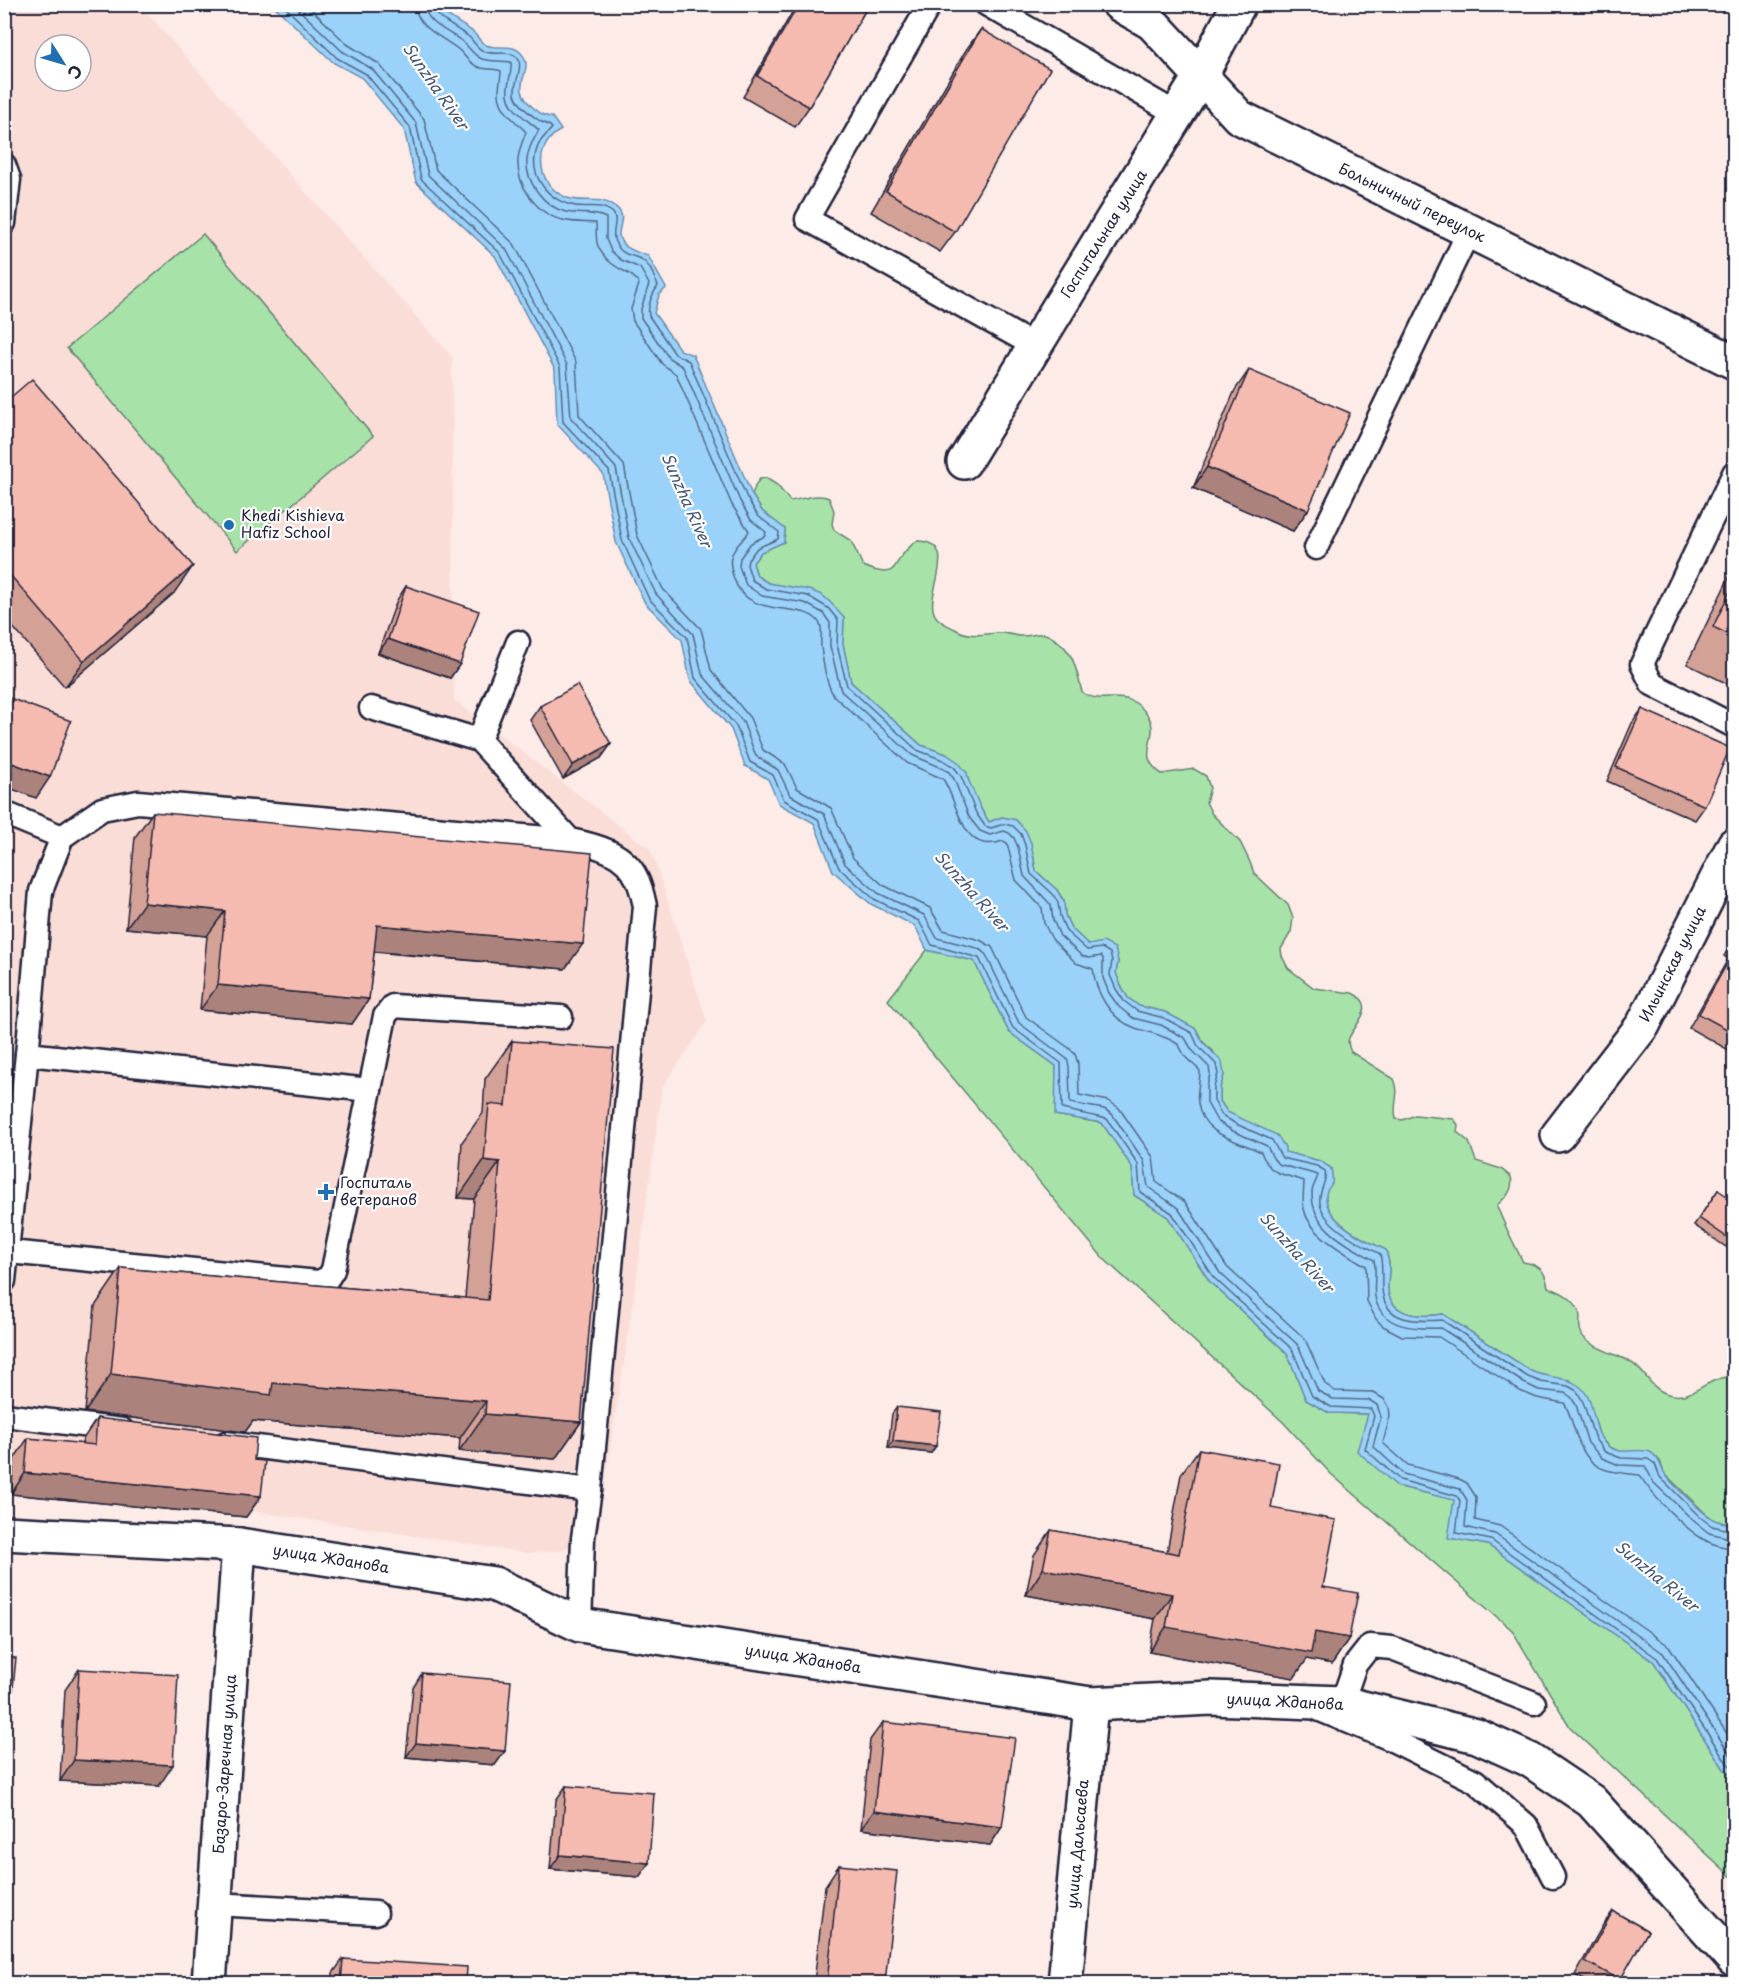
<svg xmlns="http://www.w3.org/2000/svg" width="1739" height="1988" viewBox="0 0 1739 1988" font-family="'Playpen Sans',sans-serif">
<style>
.built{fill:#faddd6;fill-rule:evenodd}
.green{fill:#a7e3a8;stroke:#648272;stroke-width:1.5}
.water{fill:#9bd2fa;stroke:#6b8cae;stroke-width:1.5}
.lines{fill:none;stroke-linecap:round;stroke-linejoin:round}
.shore{stroke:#526887;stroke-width:1.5}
.service-casing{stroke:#22223b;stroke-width:27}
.minor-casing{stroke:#22223b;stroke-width:38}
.service{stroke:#fff;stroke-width:22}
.minor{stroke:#fff;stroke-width:33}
.wall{fill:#d4a197;stroke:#22223b;stroke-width:1.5}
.shaded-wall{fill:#ac837b;stroke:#22223b;stroke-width:1.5}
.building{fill:#f6bbb0;stroke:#22223b;stroke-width:1.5}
.poi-dot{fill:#1f6fb2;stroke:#fff;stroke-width:2}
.labels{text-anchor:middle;stroke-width:4.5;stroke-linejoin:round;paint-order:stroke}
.street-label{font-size:15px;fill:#22223b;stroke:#fff}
.poi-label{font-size:15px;fill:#22223b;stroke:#fff;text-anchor:start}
.water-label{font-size:16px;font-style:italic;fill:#465774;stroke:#fff}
</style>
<rect width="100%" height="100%" fill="#fcebe7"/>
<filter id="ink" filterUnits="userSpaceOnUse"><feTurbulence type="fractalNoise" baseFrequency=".0167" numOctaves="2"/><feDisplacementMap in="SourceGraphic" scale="12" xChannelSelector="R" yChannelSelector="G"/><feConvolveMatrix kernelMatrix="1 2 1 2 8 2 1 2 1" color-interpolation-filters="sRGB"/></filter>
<g filter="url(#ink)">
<path class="built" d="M5 5H140L452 357 454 700 651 850 707 1022 662 1088 634 1296 596 1539 583 1538 560 1551 529 1553 247 1510 246 1517 11 1494 12 1477 5 1475ZM45 45H81V81H45Z"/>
<g class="green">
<path d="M203 234 373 436 237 551 67 348Z"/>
<path d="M766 478 777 485 790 501C803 499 817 493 829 498L834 511 832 524 834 530 851 541 863 566C904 583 888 560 917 541 962 542 925 592 934 613 937 621 947 625 955 629 970 638 983 634 999 633 1007 632 1014 636 1022 636 1029 636 1038 633 1045 634 1046 634 1052 637 1053 638 1075 651 1076 670 1082 692 1103 708 1127 684 1148 716 1162 737 1133 755 1162 774L1194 769 1206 776 1210 788 1206 802 1212 814 1240 842 1249 860 1254 873 1288 905 1293 918 1291 932 1281 949 1282 956 1288 968 1314 988 1352 993C1379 1005 1355 1024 1349 1038 1347 1043 1349 1048 1351 1052L1394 1079C1401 1093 1392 1105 1396 1119L1403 1120 1415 1115 1454 1119 1458 1125 1457 1132 1469 1142 1476 1161 1501 1169 1511 1177C1514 1191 1506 1197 1497 1205 1497 1210 1519 1254 1523 1262 1540 1265 1545 1270 1548 1287 1561 1292 1579 1300 1580 1317 1580 1323 1578 1328 1582 1335 1589 1347 1617 1354 1630 1362 1647 1371 1650 1392 1673 1395 1689 1398 1702 1385 1716 1380 1722 1377 1728 1377 1734 1375V1526L1714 1520 1704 1512 1664 1473 1660 1461 1650 1452H1622L1609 1447 1600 1437 1588 1399 1570 1380 1543 1377 1531 1371 1443 1314C1424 1317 1397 1318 1389 1296 1386 1287 1390 1274 1389 1263 1388 1259 1387 1254 1386 1250 1366 1241 1322 1220 1326 1194 1326 1190 1330 1185 1332 1182L1320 1161 1284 1152 1252 1125 1227 1112 1220 1101V1088L1224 1075 1213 1051 1203 1042 1196 1029 1165 1012 1139 1006 1128 998 1121 986 1116 973 1118 961 1089 945 1071 928 1065 915 1064 901 1057 890 1036 871 1031 843 1016 820 1002 817 989 822C980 808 969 790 967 773L946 754 921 745 851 682 843 644 844 618 781 587 768 583 757 576 753 563 761 552 784 542 785 529 762 511 752 495 756 484 760 479Z"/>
<path d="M927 950 974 961 1009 1032 1056 1066V1115L1102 1123 1132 1167 1134 1195 1168 1217 1210 1282 1287 1353 1306 1400 1329 1413 1368 1414 1397 1486 1454 1500 1449 1538 1488 1545 1654 1662 1724 1769 1734 1777V1879L1570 1727 1512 1630 1331 1474 1283 1422 1103 1258 888 1000Z"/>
</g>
<path class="water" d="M273 5H436C446 17 461 23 473 32 478 36 480 43 486 45 496 50 512 43 521 53 538 71 504 85 536 110 542 114 545 117 552 117L561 130C533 145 536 184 565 197 582 205 602 194 618 209 632 224 597 241 648 256L666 288 659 295 654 313 680 350 693 355 752 495 762 511 785 529 784 542 761 552 753 563 757 576 768 583 809 590 822 595 832 604 844 618 843 644 851 682 921 745 946 754 958 762 967 773 968 779 982 811 989 822 1002 817 1016 820 1026 831 1031 843 1036 871 1057 890 1064 902 1065 915 1071 928 1089 945 1103 942 1115 948 1118 961 1116 973 1121 986 1128 998 1139 1006 1165 1012 1196 1029 1203 1042 1222 1062 1224 1075 1220 1088V1101L1227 1112 1277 1135 1285 1147V1152L1320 1161 1331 1168C1332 1173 1333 1179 1332 1183 1330 1188 1326 1189 1326 1195 1324 1221 1366 1241 1386 1250 1387 1254 1388 1259 1389 1263 1390 1274 1386 1287 1389 1296 1397 1318 1424 1317 1443 1314L1531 1371C1546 1378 1566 1376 1579 1386 1598 1400 1590 1433 1609 1447 1622 1456 1637 1447 1650 1452 1660 1457 1660 1467 1665 1474 1674 1486 1701 1512 1713 1519 1719 1523 1728 1523 1734 1526V1777L1724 1769 1654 1662 1488 1545 1448 1538 1454 1500 1397 1486 1357 1451 1368 1414 1329 1413 1306 1400 1287 1353 1210 1282 1168 1217 1134 1195 1132 1167 1102 1123 1055 1115 1056 1066 1009 1032 974 961 927 950 915 926 871 904 833 871 814 823 779 804 768 779 745 766 731 729 690 680 682 640 645 603 616 542 603 474 557 424 555 370 495 256 416 182 404 129 362 78 334 63Z"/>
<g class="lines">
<g class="shore">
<path d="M282 4 337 58 366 74 410 127 421 179 500 253 560 367 563 422 609 471 622 540 649 599 687 637 695 678 736 726 750 762 773 775 784 800 818 819 839 868 874 899 919 921 932 945 979 958 1013 1028 1061 1063 1062 1109 1107 1119 1138 1164 1140 1192 1172 1213 1214 1278 1292 1349 1312 1396 1331 1407 1371 1409 1374 1416 1365 1449 1400 1480 1457 1496 1460 1501 1456 1533 1491 1540 1657 1658 1728 1764 1734 1769"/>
<path d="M293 4 342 51 372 69 416 123 428 175 506 249 567 365 571 418 616 468 629 538 656 594 693 634 702 674 743 722 756 756 778 770 790 795 824 814 845 864 878 893 924 915 937 938 977 948 985 953 1019 1023 1067 1059 1069 1066 1070 1103 1104 1109 1112 1114 1144 1161 1148 1187 1178 1208 1220 1273 1298 1345 1318 1391 1333 1399 1369 1400 1377 1405 1381 1417 1373 1446 1403 1474 1460 1489 1467 1500 1465 1527 1495 1534 1663 1653 1734 1760"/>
<path d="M306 4 347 44 379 64 424 119 436 170 514 244 576 362 579 415 624 465 637 535 663 589 701 629 711 670 750 718 763 750 785 764 797 788 831 808 853 858 883 885 930 908 943 930 980 940 992 947 1026 1017 1069 1048 1075 1054 1078 1063 1079 1095 1109 1101 1119 1108 1153 1157 1156 1182 1185 1202 1227 1267 1305 1339 1325 1384 1335 1391 1372 1392 1384 1399 1389 1407 1390 1416 1383 1443 1408 1465 1459 1479 1467 1483 1476 1497 1475 1520 1500 1526 1669 1646 1734 1744"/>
<path d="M415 4C416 29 444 37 460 51 466 57 469 63 478 67 485 70 494 68 501 71 501 77 499 84 499 91 498 110 515 120 526 132 523 140 519 149 518 159 516 185 537 215 563 220 574 223 585 222 596 223 597 230 595 239 598 246 609 271 633 270 639 284L631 309 633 321 662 364 676 374 732 505 749 531C745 539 734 546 731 557 729 565 732 572 734 579 748 622 808 599 820 624 823 630 820 640 821 647 823 662 826 684 834 696L907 763 943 779C959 803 961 856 1003 841L1007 843 1016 880 1042 908 1044 923 1052 939 1076 963 1093 969C1096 992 1109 1018 1133 1027 1148 1033 1162 1034 1176 1043 1181 1046 1181 1050 1184 1055 1188 1061 1195 1065 1200 1071 1200 1082 1196 1092 1198 1103 1202 1136 1238 1140 1261 1152 1271 1177 1282 1173 1304 1181 1304 1189 1302 1199 1304 1209 1309 1235 1346 1253 1366 1266L1367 1301 1376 1319 1383 1326 1402 1336 1439 1337 1520 1391 1537 1398 1564 1403C1570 1412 1572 1424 1576 1434 1588 1472 1606 1471 1640 1475 1650 1494 1684 1528 1703 1539 1711 1544 1725 1548 1734 1548"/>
<path d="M424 4C425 24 451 32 464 43 471 49 474 56 482 59 491 62 502 60 511 62 512 70 509 79 508 87 505 108 526 118 539 130 534 139 528 148 527 160 525 181 544 207 566 212 580 215 593 211 606 218V239L611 251 621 260 640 268 649 284 641 309V318L669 358 683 367 740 501 751 520 766 532 765 536 751 543 740 558 739 566 746 585 762 596 805 603 823 613 830 623V646L841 691 912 755 940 767 949 772 954 779 969 817 980 831 990 835 1004 831 1009 833 1014 838 1018 847 1024 876 1051 905 1053 920 1060 936 1082 956 1089 958 1101 956 1103 958V978L1109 993 1119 1007 1133 1018 1161 1025 1185 1038 1192 1050 1209 1067 1210 1074 1207 1086V1103L1217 1121 1233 1131 1267 1146 1273 1158 1278 1164 1318 1175C1317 1181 1312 1186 1312 1193 1311 1228 1348 1245 1374 1260 1377 1272 1373 1285 1375 1297 1381 1329 1416 1329 1441 1328L1524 1383 1539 1390 1565 1393 1571 1397 1576 1405 1588 1443 1602 1458 1619 1465 1645 1466 1654 1483 1695 1522 1709 1533 1734 1539"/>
<path d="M432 4C433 18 459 29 469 37 475 42 477 50 486 52 495 55 505 51 514 55 527 61 513 83 515 94 518 105 531 115 540 121 545 124 548 123 552 128 548 134 541 138 538 146 526 174 548 202 576 206 590 208 600 203 612 212 620 219 610 233 615 242 624 260 635 253 645 262 651 267 655 279 658 286 652 294 647 306 649 316L675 354 689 361 747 498 758 516 779 532 778 539 757 548 748 560 747 565 752 580 766 589 808 596 828 608 838 620 837 645 847 686 917 750 943 760 954 767 961 776 976 813 985 826 991 828 1004 824 1013 826 1021 834 1025 845 1031 874 1053 894 1058 903 1060 916 1066 931 1087 950 1102 948 1110 953 1112 961 1110 975 1116 989 1124 1001 1137 1011 1164 1018 1192 1033 1198 1046 1216 1064 1218 1074 1214 1087V1101L1222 1115 1236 1124 1272 1140 1282 1158 1317 1166 1325 1171C1328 1183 1318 1189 1320 1203 1323 1226 1362 1244 1380 1254 1384 1268 1380 1283 1383 1296 1389 1324 1421 1321 1442 1320L1528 1377 1541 1382 1568 1386 1577 1391 1583 1402 1595 1439 1605 1452 1621 1458 1648 1459 1655 1464 1660 1477 1700 1517 1712 1526 1734 1531"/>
</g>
<g class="service-casing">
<g id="service">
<path d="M930 4 807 219 1035 346"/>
<path d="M986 4 1177 114"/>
<path d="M4 165 9 179 4 223"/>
<path d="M1734 473 1642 664 1652 684 1734 726"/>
<path d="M1316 548 1469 231"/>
<path d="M371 708 479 740 570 840"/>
<path d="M479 740 518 642"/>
<path d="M4 813 62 837"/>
<path d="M27 1054 370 1090"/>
<path d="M9 1252 318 1282 328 1278 333 1270 385 1016 393 1006 561 1017"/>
<path d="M4 1281 29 1034 41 891 62 837 102 809 138 802 570 840C595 845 625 852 637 879 641 887 643 897 645 906L590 1490 226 1443"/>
<path d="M4 1415 122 1430"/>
<path d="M580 1625 583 1538 590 1490"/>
<path d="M1342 1703 1355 1665 1370 1646 1392 1648 1534 1703"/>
<path d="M1318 1709 1386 1737 1475 1781 1526 1825 1553 1877"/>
<path d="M216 1904 376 1913"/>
</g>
</g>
<g class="minor-casing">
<g id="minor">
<path d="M1119 4 1152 23 1239 117 1734 362"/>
<path d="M964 462 1200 77 1239 4"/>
<path d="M1558 1135 1643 1025 1734 845"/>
<path d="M4 1533 239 1545 494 1584 580 1625 1091 1704 1211 1698 1342 1703 1477 1736 1530 1760 1591 1801 1734 1960"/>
<path d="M209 1984 239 1545"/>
<path d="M1065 1984 1091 1704"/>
</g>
</g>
<use href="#service" class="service"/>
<use href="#minor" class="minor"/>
</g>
<g class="wall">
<path d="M797 4H869L809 107 795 127 743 97Z"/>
<path d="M981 29 955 232 940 252 871 212 966 50Z"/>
<path d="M1249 370 1308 510 1293 531 1193 488 1235 390Z"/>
<path d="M4 403 174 593 65 687 4 617Z"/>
<path d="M1734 567V687L1687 664Z"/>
<path d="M406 586 460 664 450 678 378 653 397 600Z"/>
<path d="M540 706 611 744 601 758 563 779 530 720Z"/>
<path d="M1642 709 1705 806 1695 820 1607 781 1632 723Z"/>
<path d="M153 812 565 969 374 952 369 999 352 1024 200 1010 207 936 126 928 135 837Z"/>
<path d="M1734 939V1053L1689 1028 1728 959 1724 956Z"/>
<path d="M512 1041 581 1422 555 1459 459 1451 460 1438 253 1421 245 1432 85 1412 95 1306 121 1268 465 1298 474 1199 458 1198 462 1142 483 1113 485 1079Z"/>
<path d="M1718 1190 1734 1235 1726 1247 1694 1225Z"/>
<path d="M897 1407 931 1453 888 1448 892 1414Z"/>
<path d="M97 1418 254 1460 261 1496 246 1517 11 1494 14 1459 28 1438 82 1444 83 1439Z"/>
<path d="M1199 1449 1271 1508 1323 1587 1349 1638 1332 1664 1307 1659 1294 1678 1149 1652 1155 1619 1026 1595 1034 1555 1051 1530 1167 1552 1181 1474Z"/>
<path d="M79 1669 159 1786 60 1781 65 1690Z"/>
<path d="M422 1673 505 1751 495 1765 406 1757 413 1688Z"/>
<path d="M883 1722 1002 1827 990 1845 861 1829 870 1740Z"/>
<path d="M566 1786 649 1863 639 1877 550 1869 556 1800Z"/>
<path d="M839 1865 885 1983H814L825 1886Z"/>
<path d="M1613 1911 1648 1931 1618 1983H1590L1575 1975 1603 1925Z"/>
<path d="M343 1959 466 1983H333V1973Z"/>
</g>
<g class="shaded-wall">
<path d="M1207 467 1308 510 1293 531 1193 488Z"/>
<path d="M193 566 174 593 65 687 84 661Z"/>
<path d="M388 639 460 664 450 678 378 653Z"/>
<path d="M611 744 601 758 563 779 573 765Z"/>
<path d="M4 760 50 777 36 798 4 786Z"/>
<path d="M144 903 225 911 207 936 126 928Z"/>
<path d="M377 925 583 944 565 969 359 950Z"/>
<path d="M218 985 369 999 352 1024 200 1010Z"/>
<path d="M484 1160 500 1162 474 1199 458 1198Z"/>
<path d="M111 1374 273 1383 486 1401 460 1438 253 1421 245 1432 85 1412Z"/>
<path d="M485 1414 581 1422 555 1459 459 1451Z"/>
<path d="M893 1441 936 1446 931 1453 888 1448Z"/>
<path d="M25 1473 261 1496 246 1517 11 1494Z"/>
<path d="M1043 1569 1172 1594 1155 1619 1026 1595Z"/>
<path d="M1166 1627 1315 1632 1349 1638 1332 1664 1307 1659 1294 1678 1149 1652Z"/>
<path d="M416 1743 505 1751 495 1765 406 1757Z"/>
<path d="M74 1760 173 1765 159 1786 60 1781Z"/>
<path d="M874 1811 1002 1827 990 1845 861 1829Z"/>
<path d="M560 1855 649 1863 639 1877 550 1869Z"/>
</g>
<g class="building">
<path d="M799 4H869L809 107 757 76Z"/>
<path d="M981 29 1050 69 955 232 886 191Z"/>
<path d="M1249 370 1350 413 1308 510 1207 467Z"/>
<path d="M32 379 193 566 84 661 4 568V403Z"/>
<path d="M1734 583V637L1713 627Z"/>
<path d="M406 586 479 611 460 664 388 639Z"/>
<path d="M577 685 611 744 573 765 540 706Z"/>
<path d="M4 696 71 721 50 777 4 760Z"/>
<path d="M1642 709 1730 748 1705 806 1616 767Z"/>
<path d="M153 812 592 853 583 944 377 925 369 999 218 985 225 911 144 903Z"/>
<path d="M1734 951V1033L1699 1014Z"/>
<path d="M512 1041 614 1049 581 1422 485 1414 486 1401 273 1383 271 1395 111 1374 121 1268 488 1300 500 1162 484 1160 489 1104 506 1106Z"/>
<path d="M1718 1190 1734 1201V1235L1731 1240 1699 1218Z"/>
<path d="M897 1407 941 1412 936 1446 893 1441Z"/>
<path d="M97 1418 256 1438 254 1460 265 1461 261 1496 25 1473 28 1438 95 1445Z"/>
<path d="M1199 1449 1279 1463 1271 1508 1336 1520 1323 1587 1358 1593 1349 1638 1315 1632 1311 1653 1166 1627 1172 1594 1043 1569 1051 1530 1179 1554Z"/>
<path d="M4 1657 16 1658 4 1777Z"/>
<path d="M79 1669 178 1675 173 1765 74 1760Z"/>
<path d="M422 1673 511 1681 505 1751 416 1743Z"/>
<path d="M883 1722 1015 1738 1002 1827 874 1811Z"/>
<path d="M566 1786 654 1793 649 1863 560 1855Z"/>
<path d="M839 1865 897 1871 885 1983H827Z"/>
<path d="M1613 1911 1648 1931 1620 1980 1585 1961Z"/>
<path d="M343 1959 467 1967 466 1983H341Z"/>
</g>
</g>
<g class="poi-dot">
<circle cx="229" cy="525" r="6"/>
<path d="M323 1183h6v6h6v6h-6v6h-6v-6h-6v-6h6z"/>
</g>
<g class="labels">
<g class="street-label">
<text transform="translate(1412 203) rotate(26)" y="5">Больничный переулок</text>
<text transform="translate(1104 234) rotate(-58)" y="5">Госпитальная улица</text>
<text transform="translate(1673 964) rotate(-63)" y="5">Ильинская улица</text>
<text transform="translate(331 1559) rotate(9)" y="5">улица Жданова</text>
<text transform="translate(803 1659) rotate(9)" y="5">улица Жданова</text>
<text transform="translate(1285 1702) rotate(3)" y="5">улица Жданова</text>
<text transform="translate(225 1764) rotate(-86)" y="5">Базаро-Заречная улица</text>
<text transform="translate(1078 1844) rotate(-85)" y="5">улица Дальсаева</text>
</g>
<g class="poi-label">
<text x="241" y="521">Khedi Kishieva<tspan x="241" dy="17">Hafiz School</tspan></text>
<text x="340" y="1188">Госпиталь<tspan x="340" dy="17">ветеранов</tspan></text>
</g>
<g class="water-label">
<text transform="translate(436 86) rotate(55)" y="6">Sunzha River</text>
<text transform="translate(687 500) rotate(66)" y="6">Sunzha River</text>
<text transform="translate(972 891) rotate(48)" y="6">Sunzha River</text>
<text transform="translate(1297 1252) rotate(48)" y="6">Sunzha River</text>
<text transform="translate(1657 1576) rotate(39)" y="6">Sunzha River</text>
</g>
</g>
<rect width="1739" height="1988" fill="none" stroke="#fff" stroke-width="24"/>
<rect x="12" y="12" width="1715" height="1964" fill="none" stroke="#22223b" stroke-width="2" filter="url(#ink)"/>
<g transform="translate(63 63) rotate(127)"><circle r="28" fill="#ffffff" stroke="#a7a7b1" stroke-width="1.5"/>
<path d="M0-4.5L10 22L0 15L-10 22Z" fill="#1f6fb2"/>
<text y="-9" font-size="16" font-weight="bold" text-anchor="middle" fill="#22223b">С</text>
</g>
</svg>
